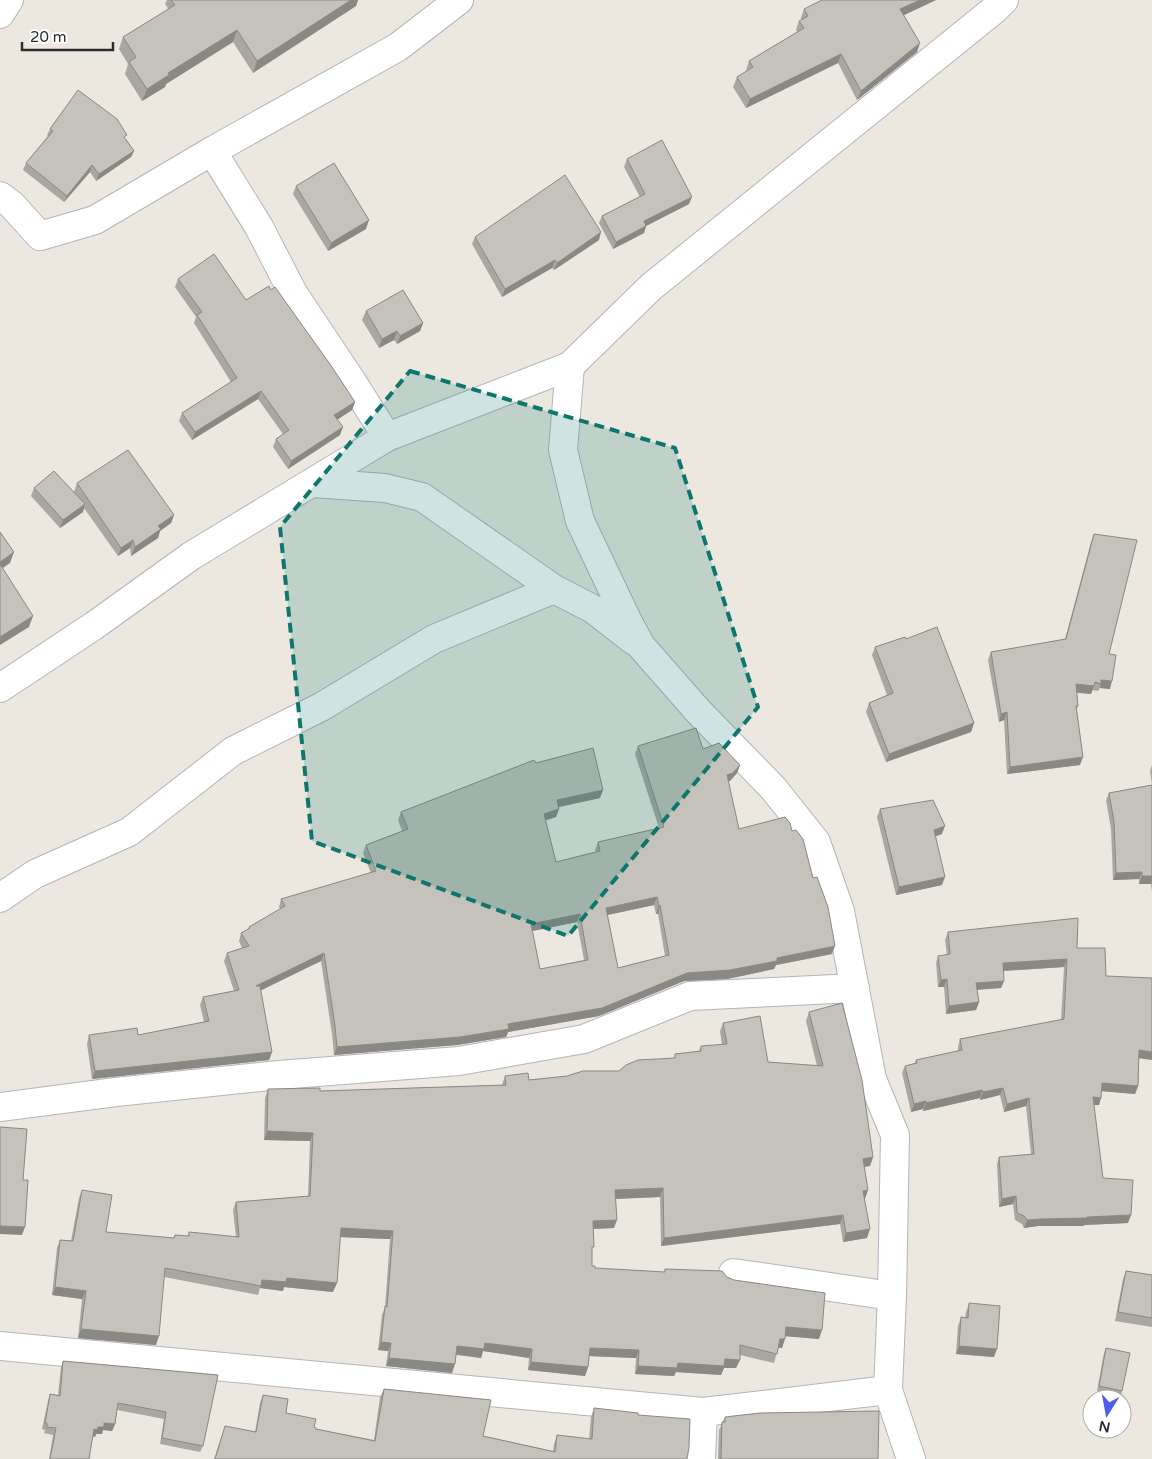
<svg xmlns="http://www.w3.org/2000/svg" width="1152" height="1459" viewBox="0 0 1152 1459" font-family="'Varela Round',sans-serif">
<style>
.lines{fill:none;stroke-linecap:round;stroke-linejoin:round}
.minor-casing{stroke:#b3b4be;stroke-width:30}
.minor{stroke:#fff;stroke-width:28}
.wall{fill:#a9a7a1;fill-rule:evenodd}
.shaded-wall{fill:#8a8883}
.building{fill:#c5c2bb;stroke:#8a8883;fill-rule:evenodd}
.marked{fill:#0f766e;fill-opacity:0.2;stroke:#0f766e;stroke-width:4;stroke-dasharray:10 6;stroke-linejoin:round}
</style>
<rect width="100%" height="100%" fill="#ece8e0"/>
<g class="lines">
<g class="minor-casing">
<g id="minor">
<path d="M0 14 9 0"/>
<path d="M212 151 259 227 293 293 351 380 387 437"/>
<path d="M0 196 12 205 40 236 95 220 212 151 398 47 459 0"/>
<path d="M570 366 563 450 580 521 628 622 641 646 698 711 773 788 816 842 840 911 872 1079 895 1135 892 1296 888 1390 911 1459"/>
<path d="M312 483 385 488 422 497 554 589 593 609 634 641"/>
<path d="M0 688 95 625 191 556 387 437 570 366 651 287 995 9 1004 0"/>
<path d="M0 898 35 874 129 832 233 751 321 707 434 639 554 589"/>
<path d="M0 1107 116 1092 279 1075 459 1061 584 1039 690 996 855 988"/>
<path d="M733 1273 892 1296"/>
<path d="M0 1346 703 1412 888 1390"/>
<path d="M701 1459 703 1412"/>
</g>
</g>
<use href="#minor" class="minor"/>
</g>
<g class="wall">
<path d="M167 0H358L356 6 253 73 233 42 166 84 165 87 142 101 125 74 128 64 119 49 123 37 167 10 168 8 165 4Z"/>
<path d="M936 0 903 15 917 52 857 100 838 63 746 108 733 87 737 77 747 71H746L749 61 797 32 796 30 799 21 801 20V18L804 9Z"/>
<path d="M50 129 126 139 134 151 131 157 96 181 90 172 64 202 23 170 26 163 48 136 47 135Z"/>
<path d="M627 159 689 204 646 226 644 233 613 249 599 223 602 216 640 197 624 167Z"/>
<path d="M296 186 366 229 328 251 293 194Z"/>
<path d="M475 237 599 240 554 270 552 268 502 297 472 244Z"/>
<path d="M178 279 246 300 355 402 352 410 337 420 340 435 288 469 273 447 276 439 283 434 258 399 192 440 179 421 182 413 231 382 194 323 196 317 175 287Z"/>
<path d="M366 311 423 323 420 331 397 344 394 340 379 348 362 320Z"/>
<path d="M77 483 174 515 171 523 160 531 158 538 131 556 130 548 118 556 84 508 83 512 60 528 31 496 34 488 74 492Z"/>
<path d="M1094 534 1109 654 1110 689 1100 688 1098 691 1092 690 1091 694 1077 693 1078 706 1077 709 1080 765 1007 774 1004 720 999 722 988 660 991 652 1065 639 1091 542Z"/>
<path d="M906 639 974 723 971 732 886 762 866 712 869 703 887 695 872 655 875 647Z"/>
<path d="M638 746 703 749 740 765 737 773 730 781H728L739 829 832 954 776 965 774 969 727 979 684 981 599 1016 508 1032 506 1037 457 1045 334 1055 332 1034 321 961 260 991 272 1052 269 1060 92 1079 87 1044 89 1035H138L204 1022 200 1005 203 997 234 991 224 961 227 953 242 948 239 941 241 933 248 929 249 927 280 909 279 907 281 899 371 873 363 853 366 845 402 831 398 820 401 812 536 763 600 798 559 807 556 817 545 820 556 862 596 852 595 850 598 842 659 828 635 754ZM654 905 656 914H658L665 956 618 968 607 915ZM577 922 584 960 540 969 532 931Z"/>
<path d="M1152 765V892L1151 884H1139V879L1113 880 1111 829 1106 800 1109 793 1152 785 1150 771Z"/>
<path d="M880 809 942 834 936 836 942 885 896 895 877 817Z"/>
<path d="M948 932 1077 948 1106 976 1139 1058 1138 1086 1135 1094 1102 1091 1099 1105H1094L1103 1178 1128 1223 1084 1225V1226H1038L1024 1228 1022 1224 1015 1220 1013 1204 999 1207 997 1164 999 1157 1031 1154 1026 1106 1004 1112 1000 1095 980 1100V1098L923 1111V1109L911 1112 902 1073 905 1066 915 1063 916 1060 958 1051V1047L960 1039 1061 1020 1064 967 1003 971 1004 981 1001 988 977 990 979 1002 976 1010 946 1014 944 987H938L936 963 938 956 947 955 945 940Z"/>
<path d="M809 1012 873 1157 870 1166 864 1167 865 1199H864L867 1238 843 1242 840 1224 661 1246 660 1197 616 1199 614 1228 593 1229 592 1254V1266L595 1268 664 1272 665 1269 727 1277 819 1339 785 1336 782 1348H778L774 1363 740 1355 736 1368H724L721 1375 676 1372 674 1376 635 1374 636 1358 589 1356 588 1367 585 1376 528 1370 529 1358 483 1351 481 1358 456 1355 452 1373 386 1366 388 1351 378 1350 382 1315 385 1307 390 1239 340 1237 333 1292 284 1287 283 1291 260 1288 258 1295 164 1277 156 1345 78 1338 82 1299 52 1295 57 1248 60 1240 71 1241 79 1198 82 1190 106 1232 173 1238 175 1235 188 1236 189 1232 236 1237 233 1210 236 1202 308 1196 310 1141 264 1140 265 1098 268 1089 320 1091 502 1085 505 1076 529 1080 619 1071 674 1058 675 1054 699 1051 701 1046 722 1045 720 1031 723 1023 768 1062 817 1066 806 1021Z"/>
<path d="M1126 1271 1152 1275V1327L1115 1321 1123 1279Z"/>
<path d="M969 1303 994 1357 956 1354 958 1326 961 1317 965 1318 966 1312Z"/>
<path d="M1106 1348 1122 1391 1121 1395 1097 1391 1104 1353Z"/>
<path d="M63 1361 218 1375 203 1446 200 1452 160 1444 164 1419 117 1410 115 1424 112 1431 103 1430 102 1434H96L95 1437 93 1436 89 1459H49L53 1435 44 1433 45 1430 42 1429 48 1401 50 1394 58 1395 61 1367Z"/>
<path d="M384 1389 483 1436 553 1451 554 1444 557 1435 589 1439 591 1417 594 1408 638 1415 687 1459H214L225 1426 255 1432 260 1403 263 1395 286 1413 314 1427 316 1429 374 1440 380 1397Z"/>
<path d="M725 1417 878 1459H718L719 1430Z"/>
</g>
<g class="shaded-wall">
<path d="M351 0H358L356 6 253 73 257 61Z"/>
<path d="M920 0H936L896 19 900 9Z"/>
<path d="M237 30 233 42 166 84 165 87 142 101 147 89 168 73Z"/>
<path d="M920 43 917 52 857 100 861 91Z"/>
<path d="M841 54 838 63 746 108 750 99Z"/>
<path d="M134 151 131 157 96 181 99 174Z"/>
<path d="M92 165 90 172 64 202 67 196Z"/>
<path d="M692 197 689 204 646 226 644 233 613 249 616 242 644 221Z"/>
<path d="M369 220 366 229 328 251 331 243Z"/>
<path d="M601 232 599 240 554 270 557 263Z"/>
<path d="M555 260 552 268 502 297 505 289Z"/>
<path d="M423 323 420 331 397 344 400 336Z"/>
<path d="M397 331 394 340 379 348 382 339Z"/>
<path d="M261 391 258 399 192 440 195 432Z"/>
<path d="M355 402 352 410 332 423 334 415Z"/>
<path d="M343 427 340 435 288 469 291 461Z"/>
<path d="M85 504 83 512 60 528 63 520Z"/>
<path d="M174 515 171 523 160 531 158 538 131 556 135 547 158 526Z"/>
<path d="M133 540 130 548 118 556 121 548Z"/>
<path d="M14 552 10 563 0 570V562Z"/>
<path d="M33 616 29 627 0 645V637Z"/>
<path d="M1101 680 1112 681 1110 689 1100 688Z"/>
<path d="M1076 684 1094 686 1091 694 1074 692Z"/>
<path d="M1007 712 1004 720 999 722 1001 714Z"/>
<path d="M974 723 971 732 886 762 889 754Z"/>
<path d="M1083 757 1080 765 1007 774 1010 767Z"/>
<path d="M740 765 737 773 730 781 724 783 727 775Z"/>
<path d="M603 790 600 798 554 808 557 800Z"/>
<path d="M559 809 556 817 541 822 544 814Z"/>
<path d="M945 826 942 834 931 838 934 830Z"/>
<path d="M1142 872 1139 879 1113 880 1116 873Z"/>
<path d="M1142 876H1152V880L1151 884H1139Z"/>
<path d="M945 877 942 885 896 895 899 887Z"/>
<path d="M657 897 654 905 603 916 606 908Z"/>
<path d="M660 905 658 914H656L659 906Z"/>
<path d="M580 914 577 922 528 932 531 924Z"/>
<path d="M835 946 832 954 776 965 774 969 727 979 684 981 599 1016 508 1032 506 1037 457 1045 334 1055 337 1047 508 1024 687 973 777 958Z"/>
<path d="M324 953 321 961 253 994 256 986Z"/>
<path d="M1067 959 1064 967 1000 971 1003 963Z"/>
<path d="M947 979 944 987H938L941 980Z"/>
<path d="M1004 981 1001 988 973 990 976 983Z"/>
<path d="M979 1002 976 1010 946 1014 949 1006Z"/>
<path d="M1139 1050 1152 1052V1060L1137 1058Z"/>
<path d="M272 1052 269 1060 92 1079 95 1071Z"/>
<path d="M1102 1083 1138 1086 1135 1094 1100 1091Z"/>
<path d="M1003 1088 1000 1095 980 1100 983 1092Z"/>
<path d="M982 1090 980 1098 923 1111 926 1103Z"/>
<path d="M1093 1097 1101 1098 1099 1105H1090Z"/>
<path d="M1029 1098 1026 1106 1004 1112 1007 1104Z"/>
<path d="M926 1101 923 1109 911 1112 914 1104Z"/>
<path d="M267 1131 313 1133 310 1141 264 1140Z"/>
<path d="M873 1157 870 1166 860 1167 863 1159Z"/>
<path d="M663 1188 660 1197 612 1199 615 1190Z"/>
<path d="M868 1190 865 1199 860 1200 863 1191Z"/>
<path d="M1016 1196 1013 1204 999 1207 1002 1199Z"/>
<path d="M843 1215 840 1224 661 1246 664 1238Z"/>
<path d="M1131 1215 1128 1223 1084 1225V1226H1038L1024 1228 1027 1220 1041 1219Z"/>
<path d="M617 1220 614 1228 590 1229 593 1221Z"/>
<path d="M0 1226 25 1227 22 1235 0 1234Z"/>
<path d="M341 1228 393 1231 390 1239 338 1237Z"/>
<path d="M870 1229 867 1238 843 1242 846 1233Z"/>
<path d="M287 1278 337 1283 333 1292 284 1287 283 1291 260 1288 262 1280Z"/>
<path d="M55 1287 86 1291 82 1299 52 1295Z"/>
<path d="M786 1327 822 1330 819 1339 783 1336Z"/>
<path d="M81 1329 159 1336 156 1345 78 1338Z"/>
<path d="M780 1339H785L782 1348 776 1347Z"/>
<path d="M381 1342 391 1343 388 1351 378 1350Z"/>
<path d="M485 1343 532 1349 529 1358 483 1351 481 1358 454 1354 457 1346Z"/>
<path d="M959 1346 997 1349 994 1357 956 1354Z"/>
<path d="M590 1348 639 1350 636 1358 587 1356Z"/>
<path d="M389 1358 455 1364 452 1373 386 1366Z"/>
<path d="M725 1359 740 1360 736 1368H724L721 1375 676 1372 674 1376 635 1374 638 1366Z"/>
<path d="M531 1362 588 1367 585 1376 528 1370Z"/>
<path d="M104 1423 115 1424 112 1431 103 1430 102 1434H96L95 1437 92 1436 94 1429 98 1427Z"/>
</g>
<g class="building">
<path d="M171 0H351L257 61 237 30 168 73 169 75 147 89 129 62 136 57 123 37 175 5Z"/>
<path d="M822 0H920L900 9 920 43 861 91 841 54 750 99 737 77 753 67 749 61 804 28 799 21 808 16 804 9Z"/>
<path d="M78 90 117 119 127 135 124 137 134 151 99 174 92 165 67 196 26 163 53 131 50 129Z"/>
<path d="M662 140 692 197 644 221 646 226 616 242 602 216 645 194 627 159Z"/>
<path d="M334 163 369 220 331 243 296 186Z"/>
<path d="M565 175 601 232 557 263 555 260 505 289 475 237Z"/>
<path d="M214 254 246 300 269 286 271 290 275 287 332 367 355 402 334 415 343 427 291 461 276 439 289 430 261 391 195 432 182 413 237 378 197 315 202 312 178 279Z"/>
<path d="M403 290 423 323 400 336 397 331 382 339 366 311Z"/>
<path d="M128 450 174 515 158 526 161 529 135 547 133 540 121 548 77 483Z"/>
<path d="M54 471 85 504 63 520 34 488Z"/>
<path d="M0 532 14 552 0 562Z"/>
<path d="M1094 534 1137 540 1109 654 1116 655 1112 681 1101 680V684L1095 682 1094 686 1076 684 1078 706H1076L1083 757 1010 767 1007 712 1001 714 991 652 1066 639Z"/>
<path d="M0 564 33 616 0 637Z"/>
<path d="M937 627 974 723 889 754 869 703 893 693 875 647 905 637 906 639Z"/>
<path d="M696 728 703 749 719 743 740 765 733 773 727 775 739 829 785 817 790 823 792 831 796 830 803 839 813 878 817 877 828 907 835 946 777 958V961L730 970 687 973 602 1008 508 1024 509 1029 460 1037 337 1047 335 1026 324 953 256 986H260L272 1052 95 1071 89 1035 137 1028 138 1035 209 1021 203 997 239 990 227 953 249 946 241 933 250 928 249 927 285 906 281 899 376 871 366 845 408 829 401 812 534 760 536 763 593 748 603 790 557 800 559 809 544 814 556 862 600 851 598 842 664 827 638 746ZM657 897 659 906 660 905 669 955 618 968 606 908ZM580 914 588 960 540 969 531 924Z"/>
<path d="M1152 785V876H1142V872L1116 873 1114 822 1109 793Z"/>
<path d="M933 800 945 826 934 830 945 877 899 887 880 809Z"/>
<path d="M1078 918 1077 948H1105L1106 976 1152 978V1052L1139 1050 1138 1086 1102 1083 1101 1098 1093 1097 1103 1178 1133 1180 1131 1215 1087 1217V1218L1041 1219 1027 1220 1024 1216 1017 1213 1016 1196 1002 1199 999 1157 1034 1154 1029 1098 1007 1104 1003 1088 983 1092 982 1090 926 1103V1101L914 1104 905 1066 917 1063 916 1060 962 1050 960 1039 1064 1019 1067 959 1003 963 1004 981 976 983 979 1002 949 1006 947 979 941 980 938 956 950 954 948 932Z"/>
<path d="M842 1003 862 1080 873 1157 863 1159 868 1190 863 1191 870 1229 846 1233 843 1215 664 1238 663 1188 615 1190 617 1220 593 1221 594 1247H592V1266H595V1268L665 1272V1269L722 1271 727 1277 734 1280 825 1293 822 1330 786 1327 785 1339H780L777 1354 740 1345V1360L725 1359 724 1366 678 1363 677 1368 638 1366 639 1350 590 1348 588 1367 531 1362 532 1349 485 1343 484 1349 457 1346 455 1364 389 1358 391 1343 381 1342 385 1306 387 1307 393 1231 341 1228 337 1283 287 1278 286 1282 262 1280 261 1286 165 1268 159 1336 81 1329 86 1291 55 1287 60 1240 73 1241 82 1190 112 1195 106 1232 174 1238 175 1235 189 1236V1232L239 1237 236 1202 310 1196 313 1133 267 1131 268 1089 320 1088V1091L506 1085 505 1076 528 1073 529 1080 567 1076 583 1071H619L626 1065 638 1060 675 1058V1054L701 1051V1046L727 1044 723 1023 760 1016 768 1062 823 1066 809 1012Z"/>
<path d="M0 1127 27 1129 23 1180H28L25 1227 0 1226Z"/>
<path d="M1126 1271 1152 1275V1318L1118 1312Z"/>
<path d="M969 1303 1000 1306 997 1349 959 1346 961 1317 968 1318Z"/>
<path d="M1106 1348 1130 1353 1122 1391 1099 1386Z"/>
<path d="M63 1361 218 1375 203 1446 162 1438 166 1412 118 1403 115 1424 104 1423V1427H98L97 1430 94 1429 89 1459H50L56 1428 47 1427V1423H45L50 1394 60 1396Z"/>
<path d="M384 1389 491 1400 483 1436 555 1452 557 1435 592 1439 594 1408 638 1413V1415L690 1419 689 1447 687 1459H215L225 1426 256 1432 263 1395 288 1399 286 1413 316 1419 314 1427 316 1428V1429L375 1441Z"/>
<path d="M879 1411 878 1459H721L722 1422H725V1417L760 1413Z"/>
</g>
<path class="marked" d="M410 371 675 448 758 707 568 936 312 841 280 527Z"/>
<g transform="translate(1107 1414) rotate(191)"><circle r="24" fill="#ffffff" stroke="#ababab"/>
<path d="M0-4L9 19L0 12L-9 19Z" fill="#4f5deb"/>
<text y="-8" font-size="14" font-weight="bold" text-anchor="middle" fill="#2c2c2c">N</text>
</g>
<path d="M22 42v8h91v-8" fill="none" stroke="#2c2c2c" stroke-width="2.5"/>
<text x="30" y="42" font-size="15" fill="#2c2c2c" stroke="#ffffff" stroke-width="4" paint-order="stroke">20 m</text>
</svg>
